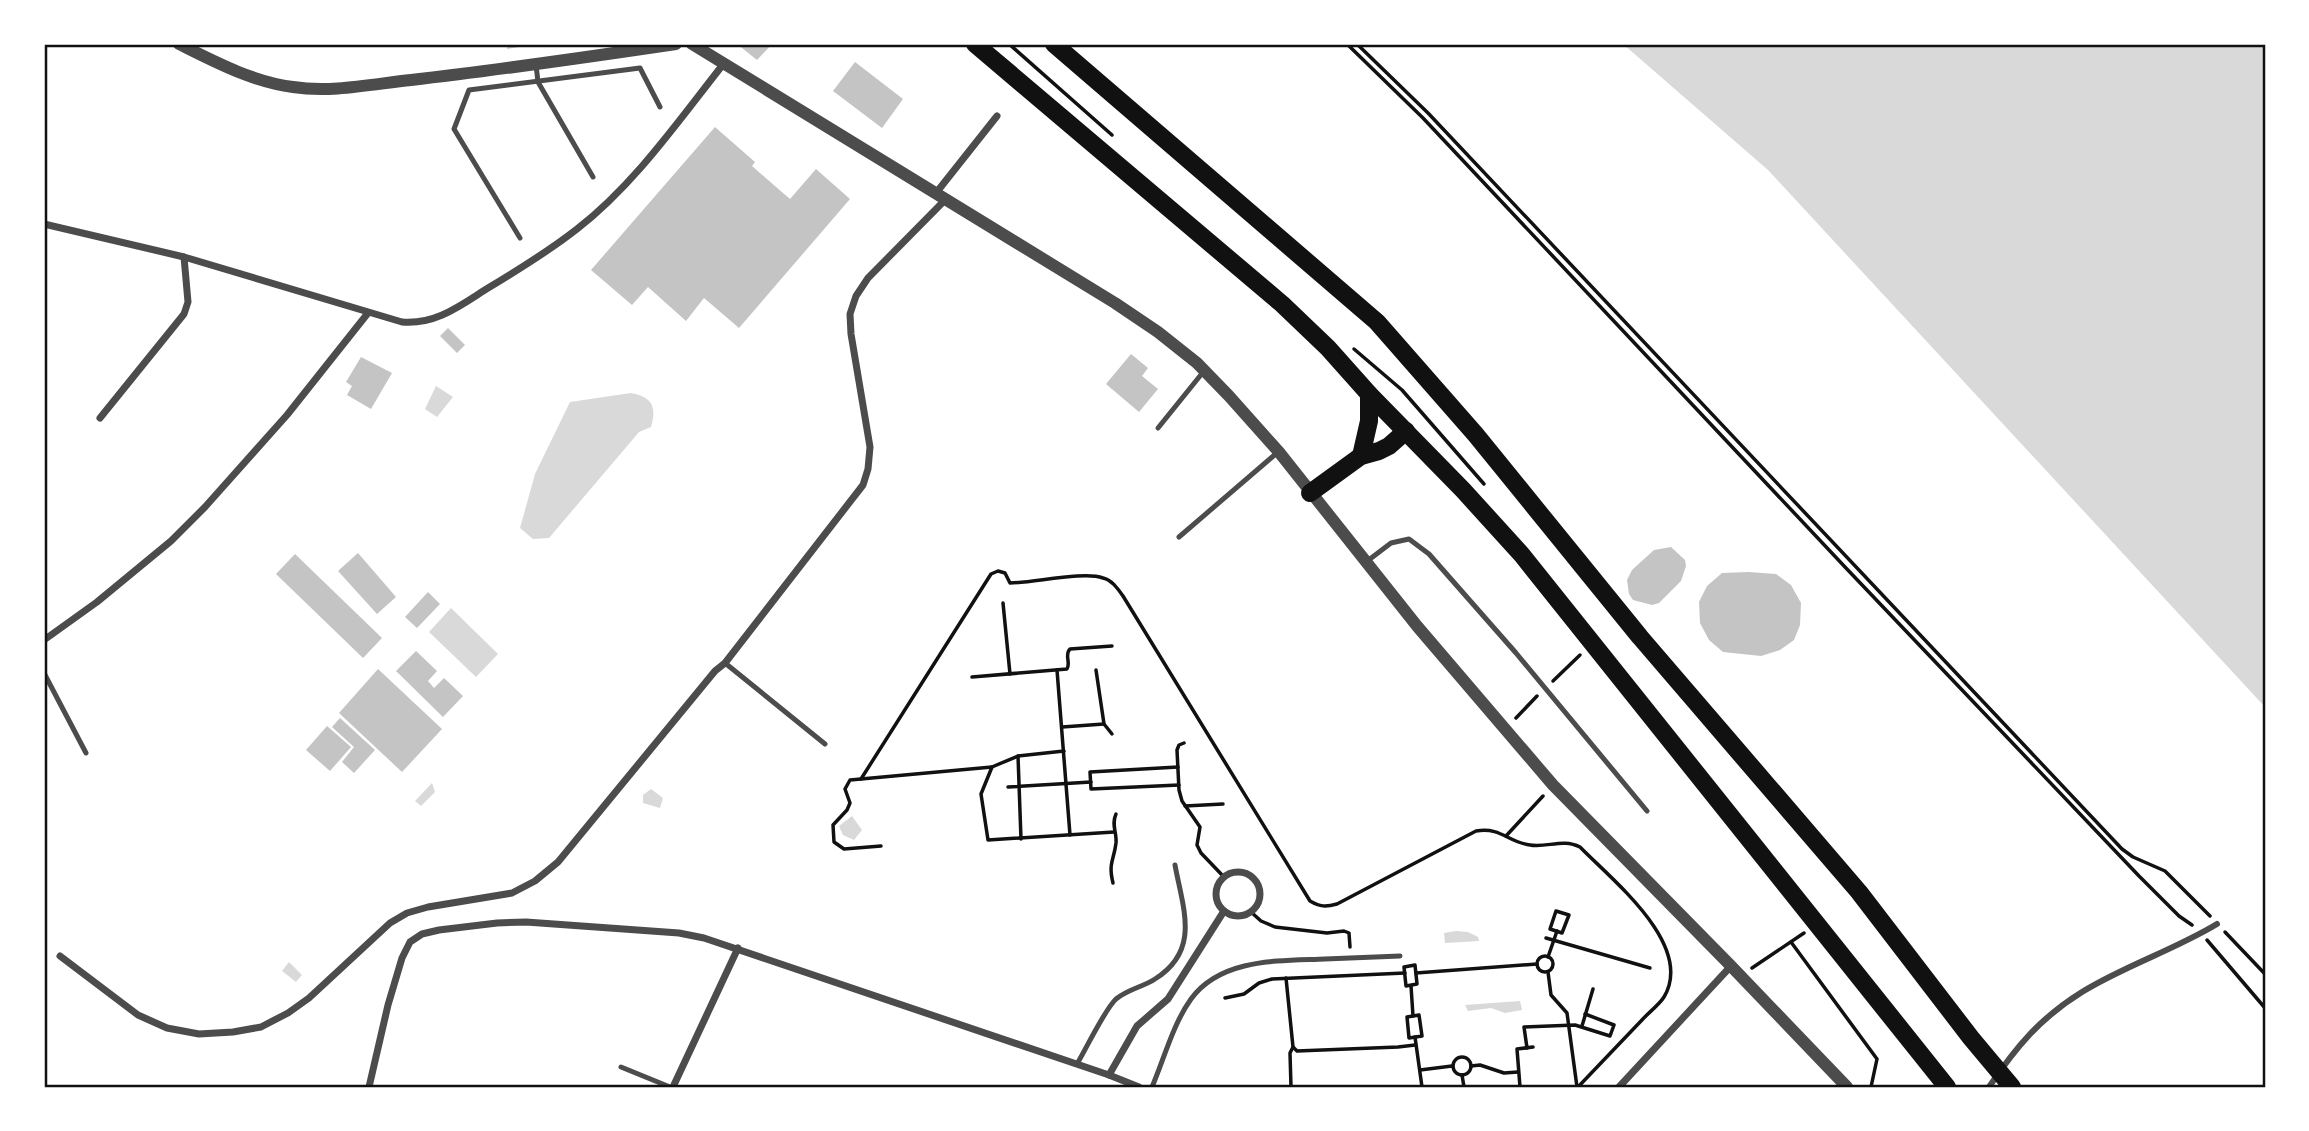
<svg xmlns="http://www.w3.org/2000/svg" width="2309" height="1131" viewBox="0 0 2309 1131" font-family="'IBM Plex Sans',sans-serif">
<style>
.water{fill:#d9d9d9}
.building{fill:#c4c4c4}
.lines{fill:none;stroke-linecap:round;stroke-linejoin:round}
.path{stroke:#111;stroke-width:3.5}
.service{stroke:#4c4c4c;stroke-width:5}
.pedestrian{stroke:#4c4c4c;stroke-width:6}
.minor{stroke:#4c4c4c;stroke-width:7}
.tertiary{stroke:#4c4c4c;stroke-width:12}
.primary{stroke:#111;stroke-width:18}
.neatline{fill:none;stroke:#111;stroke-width:2.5}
</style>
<rect width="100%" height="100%" fill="#fff"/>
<g class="water">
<path d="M1623 44H2265V707L1768 170Z"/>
<path d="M436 386 453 397 437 417 425 409Z"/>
<path d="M631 393C652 397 657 406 651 427L639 432 549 538 533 539 520 528 535 474 570 402Z"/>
<path d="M451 608 498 654 476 677 429 632Z"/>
<path d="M432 783 435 792 421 806 415 801Z"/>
<path d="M651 789 663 798 660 808 643 803V795Z"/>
<path d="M852 816 862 830 854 840 843 835 839 826Z"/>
<path d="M1456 931 1468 932 1478 937 1479 941 1445 943 1444 933Z"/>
<path d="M289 962 302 975 296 982 282 971Z"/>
<path d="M1520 1001 1522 1010 1505 1013 1491 1008 1468 1011 1465 1005Z"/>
</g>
<g class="building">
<path d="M508 44H532V45L507 49Z"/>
<path d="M737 44H772L757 60Z"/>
<path d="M855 62 903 99 882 128 833 91Z"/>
<path d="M715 127 755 162 752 166 790 199 816 169 850 199 739 328 704 298 686 321 648 287 632 305 591 270Z"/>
<path d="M448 328 465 345 457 353 440 336Z"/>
<path d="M1131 354 1148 368 1142 376 1158 389 1139 412 1106 384Z"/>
<path d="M361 357 392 373 371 409 347 395 352 386 346 382Z"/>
<path d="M1671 547 1685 560 1686 566 1681 581 1659 603 1652 605 1633 600 1629 594 1627 580 1632 570 1654 550Z"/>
<path d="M358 553 396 597 377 614 338 571Z"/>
<path d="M295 554 382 638 363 658 276 574Z"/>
<path d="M1749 572 1776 574 1791 585 1801 603 1800 625 1794 640 1780 650 1761 656 1723 652 1709 640 1700 623 1699 602 1707 586 1722 573Z"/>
<path d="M428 592 440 604 417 628 405 617Z"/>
<path d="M416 651 437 671 428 681 434 688 444 678 463 696 443 717 396 671Z"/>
<path d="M378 669 442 729 402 772 339 713Z"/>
<path d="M340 718 375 750 354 773 342 762 354 747 332 727Z"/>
<path d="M327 726 351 747 330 771 306 750Z"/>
</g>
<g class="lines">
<g class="path">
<path d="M1009 44 1112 135"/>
<path d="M1347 44 1423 118 1845 567 2139 876 2179 916 2192 925"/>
<path d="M1357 44 1428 113 2122 849 2133 857 2165 871 2210 916"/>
<path d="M1354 349 1402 390 1484 484"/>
<path d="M1003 603 1010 674"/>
<path d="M1057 670 1070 835"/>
<path d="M1096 670 1104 724 1112 734"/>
<path d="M972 677 1067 669C1071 662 1064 655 1070 649L1112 646"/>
<path d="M1553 681 1580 655"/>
<path d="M1516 718 1537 696"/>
<path d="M1062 727 1104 724"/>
<path d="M1184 743 1179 745 1177 750 1179 790 1182 801 1200 827 1197 845 1201 853 1224 877"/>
<path d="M1018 756 1021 839"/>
<path d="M992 767 981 794 988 840 1114 832"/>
<path d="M1178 767 1090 772 1091 789 1179 785"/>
<path d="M861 779 991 574 998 571 1005 573 1010 583C1033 583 1084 571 1103 578 1112 580 1118 589 1123 596L1310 901C1320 907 1326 907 1337 904L1476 831C1502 827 1507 842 1530 845 1547 848 1563 838 1580 847 1612 880 1695 945 1664 997 1659 1005 1648 1013 1641 1021 1620 1043 1599 1065 1578 1087"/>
<path d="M1008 787 1091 782"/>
<path d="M1185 806 1223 804"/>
<path d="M1506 836 1543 796"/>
<path d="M881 846 844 849 834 842 833 825 847 810 850 803 845 789 850 780 992 767 1018 756 1064 751"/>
<path d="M1113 883C1108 863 1114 860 1116 843 1117 832 1111 825 1116 814"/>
<path d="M1556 911 1569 915 1562 933 1550 929Z"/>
<path d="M1251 912 1261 921 1275 927 1327 933 1344 931 1349 933 1350 947"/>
<path d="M2225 932 2265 974"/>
<path d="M1546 938 1650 968"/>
<path d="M2207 940 2265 1008"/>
<path d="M1791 942 1877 1059 1871 1087"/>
<circle cx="1545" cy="964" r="8"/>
<path d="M1548 957 1557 931"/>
<path d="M1415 965 1417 984 1406 986 1404 967Z"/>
<path d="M1752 968 1804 933"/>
<path d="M1548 972 1551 995 1567 1013 1577 1087"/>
<path d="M1416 973 1537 964"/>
<path d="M1286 978 1293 1047 1297 1051 1398 1047 1415 1045"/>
<path d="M1411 986 1413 1016"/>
<path d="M1225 998 1244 994 1259 983 1272 979 1405 973"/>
<path d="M1419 1015 1422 1036 1409 1038 1407 1017Z"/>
<path d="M1582 1026 1593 989"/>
<path d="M1415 1037 1422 1087"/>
<path d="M1527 1048 1524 1027 1575 1025 1610 1036 1614 1025 1585 1014"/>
<circle cx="1462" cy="1066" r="9"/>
<path d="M1471 1066 1480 1065 1504 1073 1518 1072"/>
<path d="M1420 1070 1452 1066"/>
<path d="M1462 1075 1464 1087"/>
<path d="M1291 1087 1290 1053 1293 1047"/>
<path d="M1520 1087 1517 1049 1533 1047"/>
</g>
<g class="service">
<path d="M536 65 538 82 593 177"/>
<path d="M520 238 454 129 469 90 640 68 660 107"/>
<path d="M1158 428 1204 371"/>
<path d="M1179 537 1278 452"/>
<path d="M1366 562 1391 543 1409 539 1429 554 1516 653 1647 811"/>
<path d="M725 663 825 744"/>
<path d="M44 673 86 753"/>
<path d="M1077 1064C1086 1049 1105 1009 1116 999 1128 989 1143 987 1155 979 1201 950 1183 909 1175 865"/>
<path d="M621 1067 670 1087"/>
<path d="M1152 1087C1164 1059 1173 1024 1191 999 1221 958 1279 961 1325 959 1350 958 1375 957 1400 956"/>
</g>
<path class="pedestrian" d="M1989 1087C2016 1047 2040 1018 2082 992 2124 966 2174 950 2217 924"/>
<g class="minor">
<path d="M936 193 997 116"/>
<path d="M44 224 184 257 402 322C436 325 461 305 488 288 518 270 549 251 577 229 635 184 679 120 725 62"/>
<path d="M100 418 184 314 188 302 184 257"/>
<path d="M44 640 97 602 171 541 205 507 287 415 368 313"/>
<circle cx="1238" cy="894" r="22"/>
<path d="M60 956 138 1015 167 1028 199 1034 233 1032 261 1027 288 1013 309 998 390 923 407 913 428 907 512 893 535 881 558 862 715 671 725 663 863 485 868 469 870 447 851 334 850 314 856 296 868 278 946 199"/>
<path d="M1109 1075 1137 1026 1168 999 1224 911"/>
<path d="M369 1087 388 1005 402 958 410 942 422 934 439 930 497 923 526 922 679 933 704 938 1109 1075 1139 1087"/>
<path d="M673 1087 738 948"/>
<path d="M1619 1087 1731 966"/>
</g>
<g class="tertiary">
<path d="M179 44C215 62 253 82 293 87 331 93 373 84 411 80 499 70 588 57 676 44"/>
<path d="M692 44 1115 303 1158 332 1197 363 1229 396 1279 452 1417 626 1553 785 1731 966 1847 1087"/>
</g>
<g class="primary">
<path d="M975 44 1282 304 1328 348 1369 394 1463 490 1522 555 1947 1087"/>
<path d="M1054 44 1377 322 1476 435 1640 637 1859 892 1971 1038 2012 1087"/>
<path d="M1361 456 1369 421V394"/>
<path d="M1310 493 1361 456 1379 451 1389 446 1406 431"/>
</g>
</g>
<rect width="2309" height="1131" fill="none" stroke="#ffffff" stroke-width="91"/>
<rect x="46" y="46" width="2218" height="1040" class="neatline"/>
</svg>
